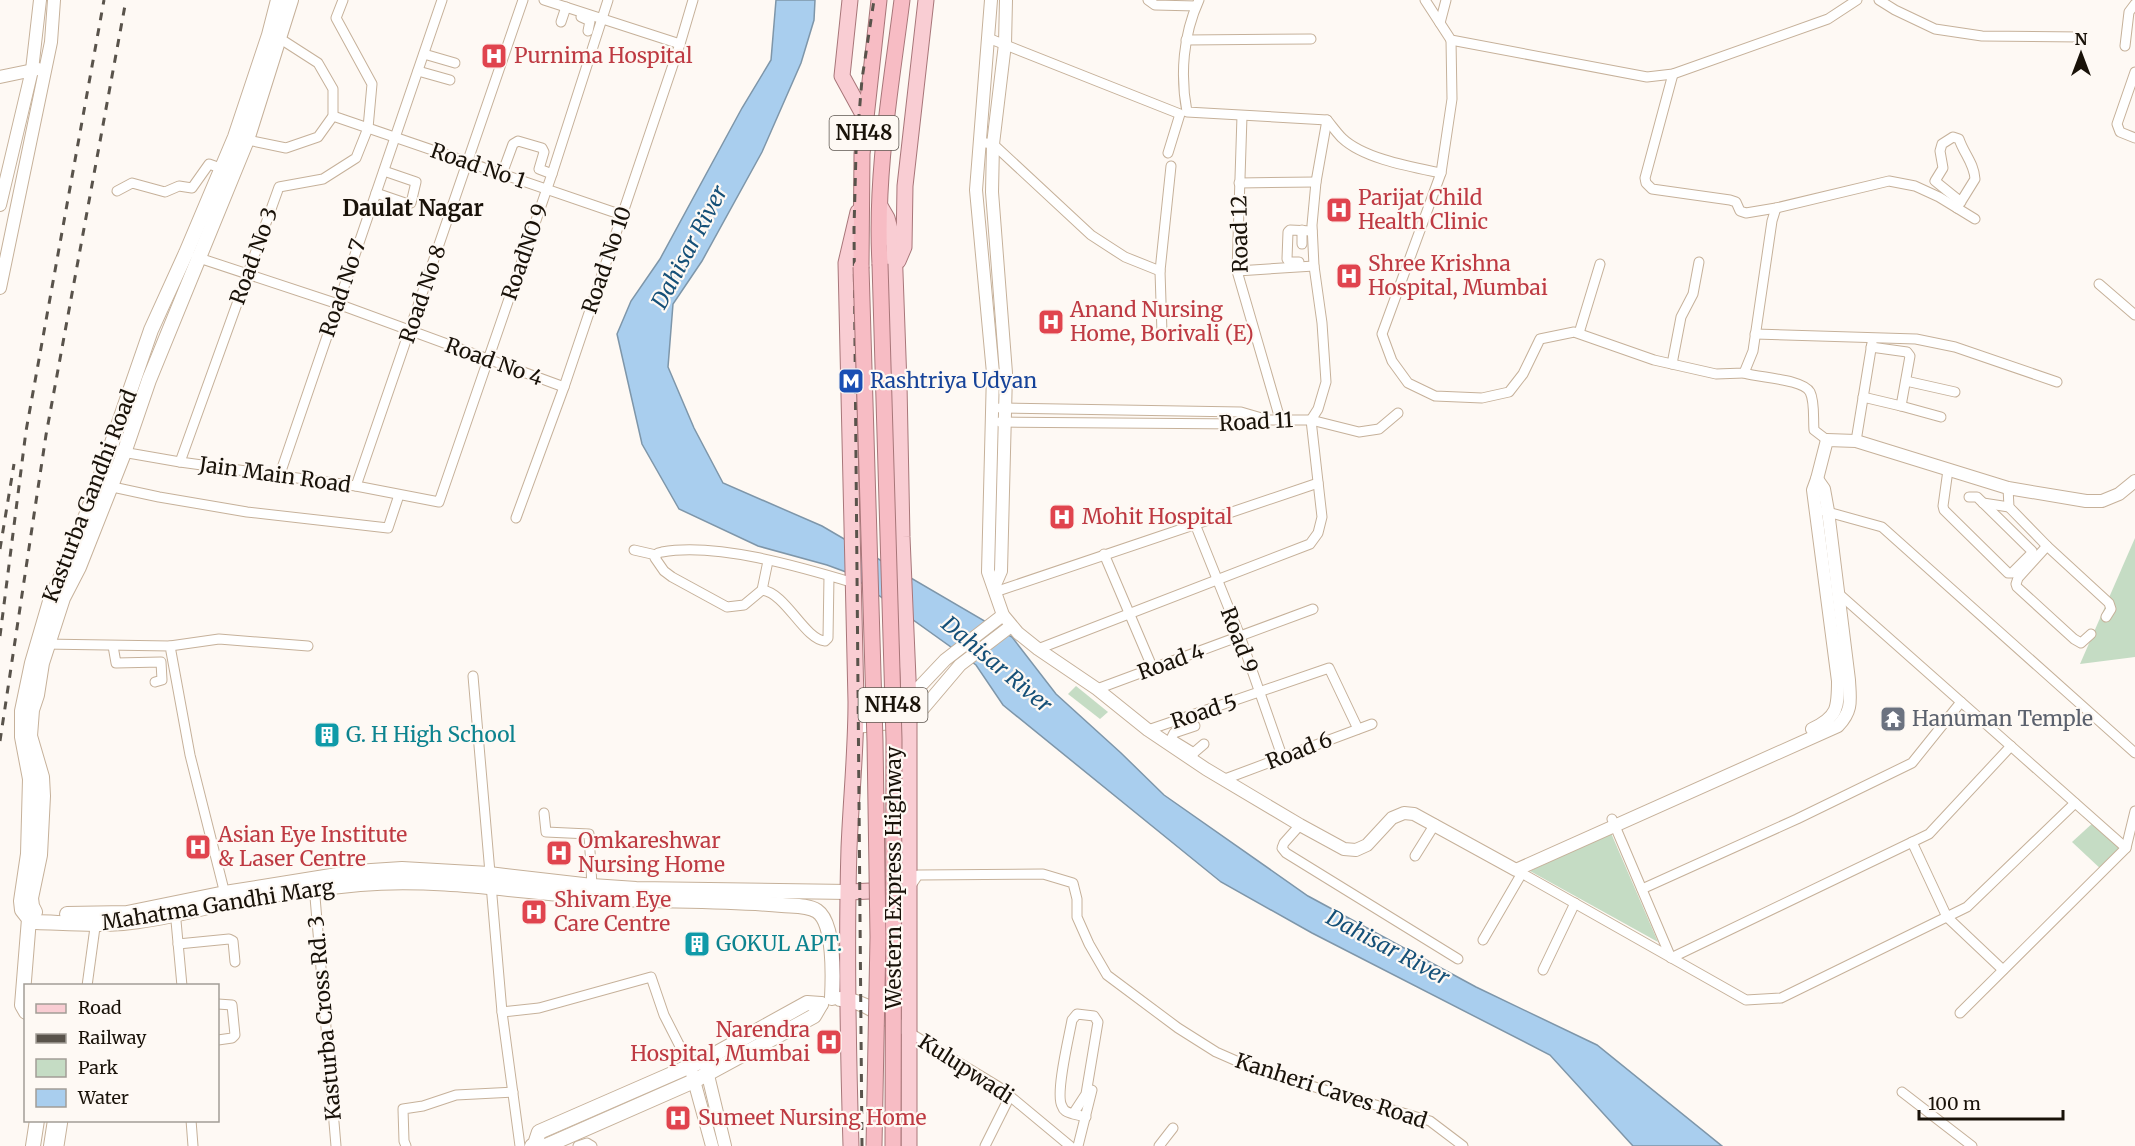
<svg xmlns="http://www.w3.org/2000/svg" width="2135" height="1146" viewBox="0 0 2135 1146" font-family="Merriweather,serif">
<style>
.green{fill:#c5dcc4}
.water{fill:#a9ceee;stroke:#7e96a9;stroke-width:1.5}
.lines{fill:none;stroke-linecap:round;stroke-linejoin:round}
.minor-casing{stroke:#c6b19a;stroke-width:11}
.tertiary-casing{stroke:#c6b19a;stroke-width:14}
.secondary-casing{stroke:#c6b19a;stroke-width:16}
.primary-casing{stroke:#a87679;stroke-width:17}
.trunk-casing{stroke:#a87679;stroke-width:17}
.minor{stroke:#fff;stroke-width:9}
.tertiary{stroke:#fff;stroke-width:12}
.secondary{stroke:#fff;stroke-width:14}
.primary{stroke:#f9cdd3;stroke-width:15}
.trunk{stroke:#f7bcc4;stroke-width:15}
.rail{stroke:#59534b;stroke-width:3;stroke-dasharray:8 8;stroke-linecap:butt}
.trunk-bridge-casing{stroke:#a87679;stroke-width:17;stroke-linecap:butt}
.trunk-bridge{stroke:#f7bcc4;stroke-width:15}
.labels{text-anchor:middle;stroke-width:4.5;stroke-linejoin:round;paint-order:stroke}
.shield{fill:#fef9f4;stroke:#5e5750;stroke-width:1.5}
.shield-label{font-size:20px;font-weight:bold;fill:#191209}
.health-label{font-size:21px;fill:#be3a42;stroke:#fef9f4;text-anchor:start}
.street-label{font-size:21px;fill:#191209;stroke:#fef9f4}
.transit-label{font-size:21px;fill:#164399;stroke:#fef9f4;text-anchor:start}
.worship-label{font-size:21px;fill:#5b616d;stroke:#fef9f4;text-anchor:start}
.culture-label{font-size:21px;fill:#0d838f;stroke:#fef9f4;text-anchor:start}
.neighbourhood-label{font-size:22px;font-weight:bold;fill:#191209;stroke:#fef9f4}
.water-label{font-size:22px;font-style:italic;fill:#155078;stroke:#fef9f4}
</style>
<rect width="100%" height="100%" fill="#fef9f4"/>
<g class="green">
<path d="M2135 538V657L2080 664Z"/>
<path d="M1076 686 1108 712 1100 719 1068 694Z"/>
<path d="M2095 821 2126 848 2103 871 2072 842Z"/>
<path d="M1611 833 1658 942 1530 871Z"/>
</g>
<path class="water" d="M776 0H815L814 20 801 63 762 152 702 261 673 304 668 367 694 428 723 483 822 526 1012 637 1056 694 1121 753 1164 795 1308 896 1476 987 1597 1045 1722 1146H1633L1550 1055 1312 933 1221 882 1003 705 976 665 846 572 827 565 758 546 679 509 642 444 617 334 631 301 660 259 742 108 771 60Z"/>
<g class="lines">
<g class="minor-casing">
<g id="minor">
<path d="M544 0 680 44"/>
<path d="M1148 0 1155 5 1196 6"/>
<path d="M1199 0C1183 35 1180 75 1187 112L1327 120C1332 126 1337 133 1342 138 1364 159 1412 167 1441 173"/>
<path d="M1425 0 1451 40 1647 77 1673 74 1828 19 1857 0"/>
<path d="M1879 0 1895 10 1935 29 1982 36 2081 37"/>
<path d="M581 17 590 21 588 31"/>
<path d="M561 22 566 7"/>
<path d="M1440 23 1446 0"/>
<path d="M988 38 1180 114 1168 153"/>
<path d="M1186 40 1311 39"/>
<path d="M1451 40 1452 99 1441 173 1382 334 1392 361 1408 383 1435 396 1482 398 1509 392 1523 374 1540 339 1574 332 1654 360 1716 374 1744 373 1753 351 1772 221 1776 208"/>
<path d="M2125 46 2129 12 2135 4"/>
<path d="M424 54 455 63"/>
<path d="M418 71 450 80"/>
<path d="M2135 72 2117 124 2120 132 2135 138"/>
<path d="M1673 74 1645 178 1646 183 1652 189 1730 200 1736 202 1740 211 1746 213 1776 208 1889 181 1915 186 1939 197 1975 219"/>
<path d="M333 116 622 215"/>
<path d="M1242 116 1237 271 1280 419"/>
<path d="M243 139 286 148 318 137 333 116V89L318 63 276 36"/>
<path d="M979 142 993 144 1091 235 1125 257 1160 271"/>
<path d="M502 174 513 144 518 141 542 148 544 152 539 169 552 174"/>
<path d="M1239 183 1316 182"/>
<path d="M117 191 132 183 165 192 179 186 192 188 209 164 223 169"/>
<path d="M376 193 408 204 411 203 416 182 384 171"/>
<path d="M1957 208 1975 179C1974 163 1964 154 1959 139L1953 137 1942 144 1940 151 1943 168 1935 181 1961 202"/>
<path d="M1302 230V244"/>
<path d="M196 257 338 304 564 387"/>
<path d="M1299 262H1289L1287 259 1288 232 1290 230 1312 231"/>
<path d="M1237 271 1314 266"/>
<path d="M2099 284 2135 315"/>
<path d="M1162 333 1160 271 1171 166"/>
<path d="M1579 333 1600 264"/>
<path d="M1755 334 1916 339 1955 347 2057 382"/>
<path d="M1672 364 1681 317 1693 294 1699 262"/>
<path d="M1744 373C1760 378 1803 379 1810 392 1815 402 1813 419 1814 430L1827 440"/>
<path d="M1906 381 1955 392"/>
<path d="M1863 397 1901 406 1910 356 1907 352 1871 347"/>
<path d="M1901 406 1941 417"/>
<path d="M1000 408 1241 412 1265 419"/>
<path d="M1311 420 1318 409 1326 382 1322 323 1314 266 1312 225 1316 182 1327 120"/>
<path d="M1000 422 1243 424 1267 420H1311L1359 432 1379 429 1398 413"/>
<path d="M1856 441 1872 343"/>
<path d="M111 450 180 462 356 486 439 502 552 174 608 0"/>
<path d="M180 462 279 187 323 179 356 158 368 128 372 84 336 18 343 0"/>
<path d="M1948 470 1943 506 1944 510 2008 573H2012L2030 555 2032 551 1977 497H1969"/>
<path d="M280 474 442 0"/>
<path d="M108 486 159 497 247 512 388 528 399 495"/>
<path d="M356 486 523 0"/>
<path d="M2008 488 2009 507 2047 546 2109 603 2111 609 2106 617"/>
<path d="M1983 503 2009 507"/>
<path d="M1824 511 1882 527 2135 753"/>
<path d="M516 518 564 387 680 44 693 0"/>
<path d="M1195 524 1240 636 1282 756"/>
<path d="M2047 546 2018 578 2016 584 2017 587 2074 639 2081 643 2091 634"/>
<path d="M634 550 656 555"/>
<path d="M1104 554 1153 669"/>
<path d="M829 576 828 638 825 641C804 639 786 593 762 590L744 605 727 607 672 577 664 571 655 558 658 553 662 552C716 542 801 567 854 583"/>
<path d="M762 590 768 561"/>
<path d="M995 592 1318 483"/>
<path d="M1838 593 2126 848"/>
<path d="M43 644 170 646 190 755 226 898"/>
<path d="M113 646 116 663 161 662 162 680 155 682"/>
<path d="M170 646 219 639 308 646"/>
<path d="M1038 649 1310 544 1318 533 1322 517 1311 420"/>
<path d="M473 676 502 1012 520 1146"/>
<path d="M1097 689 1313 609"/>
<path d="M1148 730 1329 668 1358 729"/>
<path d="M1194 753 1171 739 1174 733 1195 726"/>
<path d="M1190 756 1204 744"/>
<path d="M1225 779 1372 724"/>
<path d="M544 813 546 832 589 834 592 886"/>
<path d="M1612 819 1671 958 1929 834 2011 746"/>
<path d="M1300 825 1284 843 1282 848 1286 853 1458 959"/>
<path d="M1912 842 1947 917 2003 970"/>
<path d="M1415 856 1435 824"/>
<path d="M1516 870 1746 1000 1781 998 1967 907 2075 803"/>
<path d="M314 885 336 1146"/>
<path d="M910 887 918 875 1043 874 1073 883 1077 899V917L1089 944 1107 975 1178 1028 1216 1052 1257 1070 1430 1121 1463 1146"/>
<path d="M1642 889 1797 819 1912 763 1961 702"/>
<path d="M175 910 182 986"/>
<path d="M1483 940 1522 873"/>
<path d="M178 944 229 939 233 941 235 962"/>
<path d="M1543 970 1575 903"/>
<path d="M87 986 96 920"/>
<path d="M218 1004 232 1005 235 1035 232 1038 218 1040"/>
<path d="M502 1012 539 1008 651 977 664 1015 690 1066"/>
<path d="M1960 1013 2126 848 2135 811"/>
<path d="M910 1033 999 1087 1070 1146"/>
<path d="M1902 1092 1972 1146"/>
<path d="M1073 1114C1068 1112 1064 1112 1062 1106 1055 1094 1069 1037 1072 1020L1077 1014 1094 1016 1098 1022 1086 1094 1073 1114 1086 1117"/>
<path d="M191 1120 193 1146"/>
<path d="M59 1146 63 1120"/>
<path d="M406 1146 404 1141 403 1109 423 1106 456 1095 513 1092"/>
<path d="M578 1146 587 1143 592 1146"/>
<path d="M985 1146 1010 1096"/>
<path d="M1078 1146 1092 1090"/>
<path d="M1159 1146 1173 1128"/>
</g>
</g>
<g class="tertiary-casing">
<g id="tertiary">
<path d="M991 0 976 190 993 373 988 572 1003 615 1018 633 1038 649 1097 689 1148 730 1206 769 1300 825 1344 849 1356 850 1367 845 1392 818 1404 813 1414 814 1516 870 1838 726C1853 710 1850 700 1849 680L1828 511 1824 489 1817 479"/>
<path d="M0 77 38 69"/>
<path d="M0 205 32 70 40 0"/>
<path d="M0 288 51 42 54 0"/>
<path d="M994 587 1001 571 1006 373 992 192 993 144 1005 44 1006 0"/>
<path d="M856 702 909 698 945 660 1003 615"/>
<path d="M856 727 908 721 921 711 960 665 1011 626"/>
<path d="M1812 729C1838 717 1838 707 1838 681L1813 490 1817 479 1827 440 1856 441 2008 488 2086 501H2102L2119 494 2135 481"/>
<path d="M690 1066 712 1146"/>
<path d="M706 1067 725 1146"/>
</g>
</g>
<g class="secondary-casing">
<g id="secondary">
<path d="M35 912 32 906 31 898 40 855 43 796 42 777 30 736 32 710 37 695 42 663 63 598 79 567 124 453 149 380 247 140 291 0"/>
<path d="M67 914 127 913 225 893 356 872 402 869 489 874 592 886 636 889 849 892"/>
<path d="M29 919 36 922C68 923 100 926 131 922 163 919 194 910 225 903 267 895 318 888 360 884 457 876 553 899 650 900 694 901 738 901 782 905 793 906 808 905 817 911 835 923 833 978 832 998"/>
<path d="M840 999C861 999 882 1016 900 1027"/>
<path d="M26 1012 22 1005 29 919 22 910 21 901 28 854 30 779 22 737V711L32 663 51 598 68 562 94 495 151 330 186 253 235 137 269 35 278 0"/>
<path d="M33 1146 37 1120"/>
<path d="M51 1146 55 1120"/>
<path d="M532 1146 535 1144 539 1132 704 1060 807 1003 821 1004"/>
<path d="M546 1146 694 1081 814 1016 821 1004"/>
</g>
</g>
<g class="primary-casing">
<g id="primary">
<path d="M850 0 842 76 865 118"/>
<path d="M880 206 887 218 894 245 899 384 902 537 909 702V1146"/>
<path d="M898 261 904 247 905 186 926 0"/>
<path d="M849 892 891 890"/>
<path d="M851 1146C848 1047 846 948 849 848 851 799 856 751 856 702L846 263 858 212"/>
</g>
</g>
<g class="trunk-casing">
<g id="trunk">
<path d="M880 264C875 175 891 87 902 0"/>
<path d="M861 267 862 154 879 0"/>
</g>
</g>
<use href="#minor" class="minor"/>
<use href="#tertiary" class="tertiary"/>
<use href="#secondary" class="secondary"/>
<use href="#primary" class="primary"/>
<use href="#trunk" class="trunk"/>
<g class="rail">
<path d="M0 549 14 464"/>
<path d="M0 636 26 431 104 0"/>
<path d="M0 741 46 435 126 0"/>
<path d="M862 1146 854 229 856 152 862 79 874 0"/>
</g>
<g class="trunk-bridge-casing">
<g id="trunk-bridge">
<path d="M880 264 894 739 893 1146"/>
<path d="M861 267 875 741 878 937 874 1146"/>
</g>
</g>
<use href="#trunk-bridge" class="trunk-bridge"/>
</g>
<defs>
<g id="hospital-square" transform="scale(1.35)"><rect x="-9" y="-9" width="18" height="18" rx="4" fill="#e0444e" stroke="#fef9f4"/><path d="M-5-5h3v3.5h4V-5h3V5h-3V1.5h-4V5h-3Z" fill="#fff"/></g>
<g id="metro-square" transform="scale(1.35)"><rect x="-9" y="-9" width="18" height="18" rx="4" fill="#1a4fb4" stroke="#fef9f4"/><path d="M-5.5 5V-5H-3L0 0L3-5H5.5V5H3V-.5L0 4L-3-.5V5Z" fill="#fff"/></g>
<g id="temple-square" transform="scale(1.35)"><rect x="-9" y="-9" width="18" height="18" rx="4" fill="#6b7280" stroke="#fef9f4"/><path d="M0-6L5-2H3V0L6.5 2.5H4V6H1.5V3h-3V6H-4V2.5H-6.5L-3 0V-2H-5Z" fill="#fff"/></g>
<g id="building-square" transform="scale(1.35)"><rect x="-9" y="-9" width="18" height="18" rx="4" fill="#0f9aa8" stroke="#fef9f4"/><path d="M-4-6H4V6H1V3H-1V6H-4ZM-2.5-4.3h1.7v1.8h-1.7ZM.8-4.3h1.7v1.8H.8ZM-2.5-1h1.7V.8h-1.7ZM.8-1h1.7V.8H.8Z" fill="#fff"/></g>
</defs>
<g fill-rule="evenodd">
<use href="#hospital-square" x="494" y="56"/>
<use href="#hospital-square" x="1339" y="210"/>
<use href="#hospital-square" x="1349" y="276"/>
<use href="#hospital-square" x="1051" y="322"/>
<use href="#metro-square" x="851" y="381"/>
<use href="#hospital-square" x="1062" y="517"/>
<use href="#temple-square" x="1893" y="719"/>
<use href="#building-square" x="327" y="735"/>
<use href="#hospital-square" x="198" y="847"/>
<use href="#hospital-square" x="559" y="853"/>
<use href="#hospital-square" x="534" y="912"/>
<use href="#building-square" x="697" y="944"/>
<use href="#hospital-square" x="829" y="1042"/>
<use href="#hospital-square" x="678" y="1118"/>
</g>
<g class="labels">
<g class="shield">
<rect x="829.5" y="116" width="69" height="34" rx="4.5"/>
<rect x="858.5" y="688" width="69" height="34" rx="4.5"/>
</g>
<g class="shield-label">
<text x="864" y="140">NH48</text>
<text x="893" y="712">NH48</text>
</g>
<g class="health-label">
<text x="514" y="63">Purnima Hospital</text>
<text x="1358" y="205">Parijat Child<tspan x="1358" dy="24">Health Clinic</tspan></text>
<text x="1368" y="271">Shree Krishna<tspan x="1368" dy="24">Hospital, Mumbai</tspan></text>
<text x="1070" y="317">Anand Nursing<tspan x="1070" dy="24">Home, Borivali (E)</tspan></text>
<text x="1082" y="524">Mohit Hospital</text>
<text x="218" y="842">Asian Eye Institute<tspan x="218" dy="24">&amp; Laser Centre</tspan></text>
<text x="578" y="848">Omkareshwar<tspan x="578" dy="24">Nursing Home</tspan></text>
<text x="554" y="907">Shivam Eye<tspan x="554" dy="24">Care Centre</tspan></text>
<text x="810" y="1037" text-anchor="end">Narendra<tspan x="810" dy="24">Hospital, Mumbai</tspan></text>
<text x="698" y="1125">Sumeet Nursing Home</text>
</g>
<g class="street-label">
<text transform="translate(478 166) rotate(19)" y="7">Road No 1</text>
<text transform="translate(1240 234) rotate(-91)" y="7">Road 12</text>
<text transform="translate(525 252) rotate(-71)" y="7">RoadNO 9</text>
<text transform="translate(254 256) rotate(-70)" y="7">Road No 3</text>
<text transform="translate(607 260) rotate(-71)" y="7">Road No 10</text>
<text transform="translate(343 288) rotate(-71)" y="7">Road No 7</text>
<text transform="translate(423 294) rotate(-71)" y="7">Road No 8</text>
<text transform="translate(494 362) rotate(20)" y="7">Road No 4</text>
<text transform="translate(1256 422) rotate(-3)" y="7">Road 11</text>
<text transform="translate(275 475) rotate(8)" y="7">Jain Main Road</text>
<text transform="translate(90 496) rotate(-69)" y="7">Kasturba Gandhi Road</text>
<text transform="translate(1239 640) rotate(69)" y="7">Road 9</text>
<text transform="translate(1171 662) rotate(-20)" y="7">Road 4</text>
<text transform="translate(1204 712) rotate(-18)" y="7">Road 5</text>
<text transform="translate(1299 751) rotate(-21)" y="7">Road 6</text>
<text transform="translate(894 878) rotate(-90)" y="7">Western Express Highway</text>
<text transform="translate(218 905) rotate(-9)" y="7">Mahatma Gandhi Marg</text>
<text transform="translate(325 1018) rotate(-95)" y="7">Kasturba Cross Rd. 3</text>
<text transform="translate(966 1069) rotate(33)" y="7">Kulupwadi</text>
<text transform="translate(1331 1091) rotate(18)" y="7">Kanheri Caves Road</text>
</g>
<g class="transit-label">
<text x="870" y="388">Rashtriya Udyan</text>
</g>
<g class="worship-label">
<text x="1912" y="726">Hanuman Temple</text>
</g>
<g class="culture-label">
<text x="346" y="742">G. H High School</text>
<text x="716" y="951">GOKUL APT.</text>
</g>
<g class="neighbourhood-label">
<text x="413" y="216">Daulat Nagar</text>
</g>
<g class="water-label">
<text transform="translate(689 247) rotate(-62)" y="8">Dahisar River</text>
<text transform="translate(997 664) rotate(40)" y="8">Dahisar River</text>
<text transform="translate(1388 947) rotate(28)" y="8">Dahisar River</text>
</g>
</g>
<rect x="24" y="984" width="195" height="138" fill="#fef9f4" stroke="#a29d96" stroke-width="1.5"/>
<rect x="36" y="1004" width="30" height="9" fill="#f9cdd3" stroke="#a29d96" stroke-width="1.5"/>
<text x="78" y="1014" font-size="18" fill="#191209">Road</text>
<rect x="36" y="1034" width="30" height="9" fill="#59534b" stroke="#a29d96" stroke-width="1.5"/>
<text x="78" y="1044" font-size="18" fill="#191209">Railway</text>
<rect x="36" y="1059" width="30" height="18" fill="#c5dcc4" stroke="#a29d96" stroke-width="1.5"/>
<text x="78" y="1074" font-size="18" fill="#191209">Park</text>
<rect x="36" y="1089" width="30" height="18" fill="#a9ceee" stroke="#a29d96" stroke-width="1.5"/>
<text x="78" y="1104" font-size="18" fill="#191209">Water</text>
<g transform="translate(2081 54)" stroke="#fef9f4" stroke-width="4.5" paint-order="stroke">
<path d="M0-4.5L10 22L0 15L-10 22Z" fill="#191209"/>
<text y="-9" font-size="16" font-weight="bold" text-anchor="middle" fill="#191209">N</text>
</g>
<path d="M1919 1110v9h144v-9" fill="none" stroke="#191209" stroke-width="3"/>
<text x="1928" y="1110" font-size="18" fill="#191209" stroke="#fef9f4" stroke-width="4.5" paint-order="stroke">100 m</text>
</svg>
